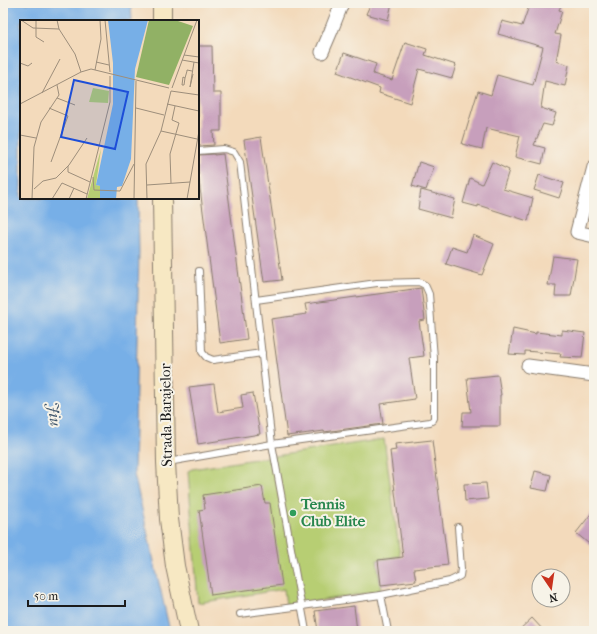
<svg xmlns="http://www.w3.org/2000/svg" width="597" height="634" viewBox="0 0 597 634" font-family="'IM FELL French Canon',serif">
<style>
.green{fill:#b7ce73;stroke:#6a7548}
.water{fill:#77afe7;stroke:#4a6682}
.building{fill:#c79fbc}
.lines{fill:none;stroke-linecap:round;stroke-linejoin:round}
.service-casing{stroke:#887b6c;stroke-width:8}
.minor-casing{stroke:#887b6c;stroke-width:15}
.secondary-casing{stroke:#887b6c;stroke-width:20}
.service{stroke:#fff;stroke-width:6}
.minor{stroke:#fff;stroke-width:13}
.secondary{stroke:#f7e8c3;stroke-width:18}
.leisure-dot{fill:#2e9e5b;stroke:#f7f3e8;stroke-width:1.5}
.labels{text-anchor:middle;stroke-width:4;stroke-linejoin:round;paint-order:stroke}
.street-label{font-size:15px;fill:#1c1c1c;stroke:#f7f3e8}
.leisure-label{font-size:15px;font-weight:bold;fill:#27864d;stroke:#f7f3e8;text-anchor:start}
.water-label{font-size:16px;font-style:italic;fill:#40576d;stroke:#f7f3e8}
.inset-road{fill:none;stroke:#9d8e7b;stroke-width:1}
.view{fill:#1d4ed8;fill-opacity:0.15;stroke:#1d4ed8;stroke-width:2}
.inset-edge{fill:none;stroke:#1c1c1c;stroke-width:2}
</style>
<rect width="100%" height="100%" fill="#f7f3e8"/>
<filter id="ink" filterUnits="userSpaceOnUse"><feTurbulence type="fractalNoise" baseFrequency=".025" numOctaves="2"/><feDisplacementMap in="SourceGraphic" scale="8" xChannelSelector="R" yChannelSelector="G"/><feConvolveMatrix kernelMatrix="1 2 1 2 8 2 1 2 1" color-interpolation-filters="sRGB"/></filter>
<filter id="wash" filterUnits="userSpaceOnUse"><feTurbulence type="fractalNoise" baseFrequency=".012" numOctaves="4" result="noise"/><feDisplacementMap in="SourceGraphic" scale="16" xChannelSelector="R" yChannelSelector="G"/><feGaussianBlur stdDeviation="0.9" result="paint"/><feColorMatrix in="noise" values="0 0 0 0 0 0 0 0 0 0 0 0 0 0 0 0 0 1.4 0 .05"/><feComposite in="paint" operator="in"/></filter>
<g filter="url(#wash)">
<rect width="100%" height="100%" fill="#f3dabb"/>
<path class="green" d="M384 439 400 556 377 560 381 591 286 606 284 589 198 603 188 471 192 469Z"/>
<path class="water" d="M3 3H131L132 21H21V198H138L139 253 134 474 170 631H3Z"/>
<g id="blocks">
<g class="building">
<path d="M371 3H392L388 20 366 14Z"/>
<path d="M530 3H562L559 10 562 11 555 34 561 35 556 61 569 65 565 86 545 81 541 108 556 113 552 126 543 124 534 145 545 148 542 164 515 157 520 136 486 128 482 149 462 144 478 91 491 95 497 75 533 85 543 47 498 34 502 21 522 26Z"/>
<path d="M405 42 427 49 425 55 456 65 452 78 419 69 410 103 379 93 380 88 337 72 344 53 376 64 373 74 392 80Z"/>
<path d="M198 46H212L213 93H221V131H213L214 145 198 146Z"/>
<path d="M261 137 282 280 264 282 244 140Z"/>
<path d="M214 154V155L223 154 247 339 220 343 198 173V155Z"/>
<path d="M419 162 434 167 426 190 412 186Z"/>
<path d="M492 162 509 170 503 189 533 198 528 221 478 205V207L463 203 470 178 482 184Z"/>
<path d="M539 175 564 183 559 198 534 190Z"/>
<path d="M421 190 455 199 451 218 418 209Z"/>
<path d="M473 235 494 244 482 275 446 264 452 247 467 252Z"/>
<path d="M553 256 577 259 571 296H555L556 285H548Z"/>
<path d="M421 288 425 320 419 321 424 356 409 358 415 399 380 404 383 424 324 432V431L287 436 271 319 307 314 305 304Z"/>
<path d="M513 329 536 334V332L562 335V330L585 333 582 358 560 357 561 354 525 351V355L509 354Z"/>
<path d="M498 375 501 395H500V426H462L463 412H471L467 378Z"/>
<path d="M214 384 218 412 243 408 241 395 253 393 260 434 198 444 189 387Z"/>
<path d="M432 440 448 565 414 569 416 581 381 585 378 560 403 557 390 451 396 450 395 444Z"/>
<path d="M535 471 551 475 547 491 531 488Z"/>
<path d="M486 483 488 499 465 501 464 484Z"/>
<path d="M262 486 265 503H270L282 585 211 595 199 510 205 509 203 495Z"/>
<path d="M594 510V548L576 533Z"/>
<path d="M354 606 357 631H318L315 611Z"/>
<path d="M532 618 544 631H518Z"/>
</g>
</g>
</g>
<g filter="url(#ink)">
<use href="#blocks" fill-opacity="0" stroke="#887b6c" stroke-width="1"/>
<g class="lines">
<g class="service-casing">
<g id="service">
<path d="M198 151 224 149 234 152 240 162 272 444 306 631"/>
<path d="M199 271 202 352 206 357 213 360 262 353"/>
<path d="M168 462 272 444 430 422 433 420 434 418V358L429 294 425 285 419 282 377 283 256 300"/>
<path d="M381 595 388 631"/>
<path d="M240 614 302 606 381 595 450 581 460 576 461 569 458 527"/>
</g>
</g>
<g class="minor-casing">
<g id="minor">
<path d="M322 52 331 31 342 3"/>
<path d="M594 167 577 232 594 236"/>
<path d="M528 366 594 375"/>
</g>
</g>
<g class="secondary-casing">
<g id="secondary">
<path d="M162 21V3"/>
<path d="M162 198 166 462 169 519 175 566 189 631"/>
</g>
</g>
<use href="#service" class="service"/>
<use href="#minor" class="minor"/>
<use href="#secondary" class="secondary"/>
</g>
</g>
<circle class="leisure-dot" cx="293" cy="513" r="4"/>
<g class="labels">
<g class="street-label">
<text transform="translate(166 415) rotate(-91)" y="5">Strada Barajelor</text>
</g>
<g class="leisure-label">
<text x="301" y="509">Tennis<tspan x="301" dy="17">Club Elite</tspan></text>
</g>
<g class="water-label">
<text transform="translate(55 414) rotate(82)" y="6">Jiu</text>
</g>
</g>
<g transform="translate(20 20)">
<rect width="179" height="179" fill="#f3dabb"/>
<path d="M73 68 89 71 88 83 69 82ZM81 129 76 165 80 166V179H67Z" fill="#b7ce73"/>
<path d="M129 0H155L173 6 149 65 116 57Z" fill="#91b165"/>
<path d="M88 0H128L115 49 111 139 102 166 97 167 96 179H80V166L76 165 93 84V43Z" fill="#77afe7"/>
<path class="inset-road" d="M1 0 13 8 39 9M16 0V17L24 22M37 0 39 9 55 34 61 52M85 0 90 52M164 35 179 37M162 40 179 43M76 42 89 45M0 43 8 46 12 43M75 50 81 19 80 0M173 54 170 67 174 42M165 58 163 57 162 65H164L165 58 167 51V50L172 51M152 68 177 0M151 71 179 75M22 73 40 39M37 78 55 85M0 84 61 52 71 49 149 68M147 84 179 91M29 88 48 96 31 142M116 88 144 95M141 111 177 119M0 115 16 118M48 146V152L70 162M73 157 74 170 100 171 114 144M151 163 150 134 159 103 152 100 155 86M127 165 170 162M14 169 23 161 36 158 49 145 67 118M12 179 14 127 21 102 39 75 37 65M32 179 42 163 67 174M49 179 54 168M66 179 90 82V56M114 179 116 61M127 179 126 144 141 111 151 71M167 179 179 111"/>
<path class="view" d="M54 60 108 72 95 129 41 117Z"/>
<rect width="179" height="179" class="inset-edge"/>
</g>
<rect width="597" height="634" fill="none" stroke="#f7f3e8" stroke-width="16"/>
<g transform="translate(551 588) rotate(167)"><circle r="19" fill="#f7f3e8" stroke="#9f9d96"/>
<path d="M0-3L7 15L0 10L-7 15Z" fill="#c8321e"/>
<text y="-6" font-size="11" font-weight="bold" text-anchor="middle" fill="#1c1c1c">N</text>
</g>
<path d="M28 600v6h97v-6" fill="none" stroke="#1c1c1c" stroke-width="2"/>
<text x="34" y="600" font-size="12" fill="#1c1c1c" stroke="#f7f3e8" stroke-width="3" paint-order="stroke">50 m</text>
</svg>
